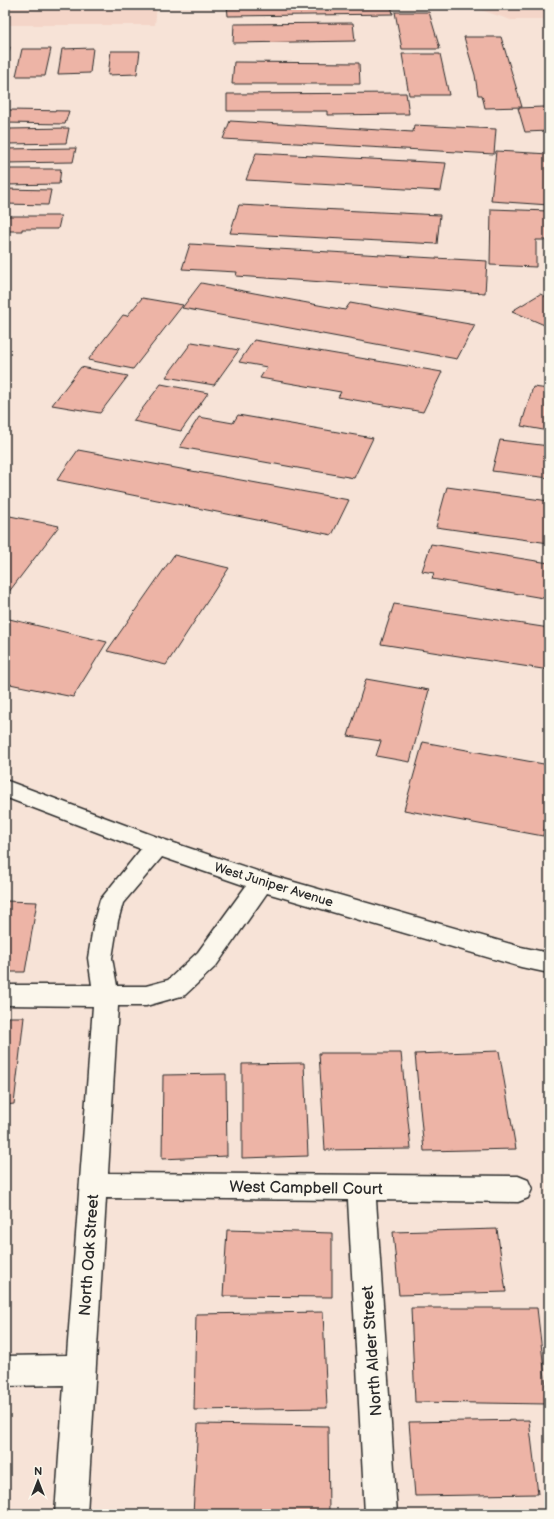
<svg xmlns="http://www.w3.org/2000/svg" width="554" height="1519" viewBox="0 0 554 1519" font-family="'Balsamiq Sans',sans-serif">
<style>
.built{fill:#f4d5c8}
.building{fill:#edb4a6;stroke:#2b2b2b}
.lines{fill:none;stroke-linecap:round;stroke-linejoin:round}
.minor-casing{stroke:#2b2b2b;stroke-width:3}
.minor{fill:#fbf7ec;fill-rule:evenodd}
.labels{text-anchor:middle;stroke-width:3;stroke-linejoin:round;paint-order:stroke}
.street-label{font-size:13px;fill:#2b2b2b;stroke:#fbf7ec}
.near-street-label{font-size:16px;fill:#2b2b2b;stroke:#fbf7ec}
</style>
<rect width="100%" height="100%" fill="#f7e3d7"/>
<filter id="ink" filterUnits="userSpaceOnUse"><feTurbulence type="fractalNoise" baseFrequency=".025" numOctaves="2"/><feDisplacementMap in="SourceGraphic" scale="8" xChannelSelector="R" yChannelSelector="G"/><feConvolveMatrix kernelMatrix="1 2 1 2 8 2 1 2 1" color-interpolation-filters="sRGB"/></filter>
<g filter="url(#ink)">
<g class="built">
<path d="M5 5H157L155 25H5Z"/>
<path d="M466 5H549V20H511Z"/>
</g>
<g class="building">
<path d="M227 5H391L393 14 228 16Z"/>
<path d="M395 12H429L440 49H402Z"/>
<path d="M353 23 355 41 233 43 234 24Z"/>
<path d="M464 37H501L522 107 485 108 482 95H478L475 75Z"/>
<path d="M5 47H10L5 66Z"/>
<path d="M93 48 90 73 58 74 62 49Z"/>
<path d="M22 49H51L45 76H16Z"/>
<path d="M111 51H140L137 74 108 75Z"/>
<path d="M402 54H440L449 95H409Z"/>
<path d="M234 62 359 63 360 84H232Z"/>
<path d="M406 93 409 114 327 115V111H227V94Z"/>
<path d="M543 107H549V131L525 132 518 108Z"/>
<path d="M9 110 69 111 65 124 5 123Z"/>
<path d="M230 121 413 132 414 125 496 129 494 154 223 139Z"/>
<path d="M69 128 66 143 7 144 10 129Z"/>
<path d="M76 148 73 162 5 163V149Z"/>
<path d="M496 151 549 154V205L491 201Z"/>
<path d="M256 153 446 163 441 191 246 180Z"/>
<path d="M5 169H61L59 184 5 185Z"/>
<path d="M5 189 51 190 48 205 5 204Z"/>
<path d="M239 205 440 215 437 244 230 233Z"/>
<path d="M491 209 549 211V240H536V267L490 265Z"/>
<path d="M5 216H61L58 229H22V231H5Z"/>
<path d="M190 244 487 261 485 293 236 276 237 272 182 269Z"/>
<path d="M201 283 345 310 350 303 475 325 457 359 182 308Z"/>
<path d="M540 294 549 298V327L512 311Z"/>
<path d="M142 298 183 305 133 369 88 360 123 315 127 316Z"/>
<path d="M254 340 442 372 423 412 338 397 341 392 260 378 267 367 239 362Z"/>
<path d="M192 342 239 350 214 385 166 377Z"/>
<path d="M81 367 128 376 100 413 52 405Z"/>
<path d="M161 384 208 393 181 431 133 421Z"/>
<path d="M533 387 549 389V431L521 426Z"/>
<path d="M238 415 373 438 354 478 180 447 199 417 233 423Z"/>
<path d="M500 440 549 446V478L492 471Z"/>
<path d="M78 450 349 500 332 535 57 480Z"/>
<path d="M447 487 549 501V543L436 527Z"/>
<path d="M5 515 59 526 5 597Z"/>
<path d="M431 544 549 563V599L432 579 434 573 422 571Z"/>
<path d="M174 555 229 568 166 665 107 651Z"/>
<path d="M394 604 549 628V670L381 644Z"/>
<path d="M5 618 107 642 73 697 5 683Z"/>
<path d="M366 679 429 690 410 762 376 756 381 741 348 736Z"/>
<path d="M423 742 549 765V805L543 836 404 810Z"/>
<path d="M5 901 37 902 25 972H5Z"/>
<path d="M5 1017H24L14 1104 5 1105Z"/>
<path d="M499 1051 516 1149 424 1151 415 1054Z"/>
<path d="M319 1053H401L411 1149 325 1150Z"/>
<path d="M304 1063 308 1156 242 1158V1064Z"/>
<path d="M226 1074 227 1156 162 1159 163 1075Z"/>
<path d="M497 1229 506 1292 399 1295 393 1232Z"/>
<path d="M227 1230 332 1233V1297L223 1296Z"/>
<path d="M411 1308H537L548 1404 415 1402Z"/>
<path d="M323 1312 327 1408 194 1410 196 1314Z"/>
<path d="M529 1420 538 1494 415 1496 409 1422Z"/>
<path d="M198 1424 328 1426 329 1514H193Z"/>
</g>
<g class="lines">
<g class="minor-casing">
<path id="minor" d="M5 780 165 840 266 874 521 947 549 953V973L521 967 267 893 216 966 185 995 146 1006H118L108 1173 518 1176 528 1180 532 1189 528 1198 518 1202 376 1200 397 1514H365L348 1200 106 1198 87 1514H55L64 1385 5 1386V1356L67 1355 93 1006 5 1005V985H92L88 958 94 921 100 900 141 849 5 797ZM162 857 246 886 198 952 168 980 146 986H117L112 958 118 921 123 903Z"/>
</g>
<use href="#minor" class="minor"/>
</g>
</g>
<g class="labels">
<g class="street-label">
<text transform="translate(274 884) rotate(17)" y="5">West Juniper Avenue</text>
</g>
<g class="near-street-label">
<text transform="translate(306 1187) rotate(1)" y="6">West Campbell Court</text>
<text transform="translate(88 1255) rotate(-86)" y="6">North Oak Street</text>
<text transform="translate(371 1351) rotate(-94)" y="6">North Alder Street</text>
</g>
</g>
<rect width="554" height="1519" fill="none" stroke="#fbf7ec" stroke-width="20"/>
<rect x="10" y="10" width="534" height="1499" fill="none" stroke="#2b2b2b" stroke-width="1.5" filter="url(#ink)"/>
<g transform="translate(38 1481)" stroke="#fbf7ec" stroke-width="3" paint-order="stroke">
<path d="M0-3L7 15L0 10L-7 15Z" fill="#2b2b2b"/>
<text y="-6" font-size="11" font-weight="bold" text-anchor="middle" fill="#2b2b2b">N</text>
</g>
</svg>
